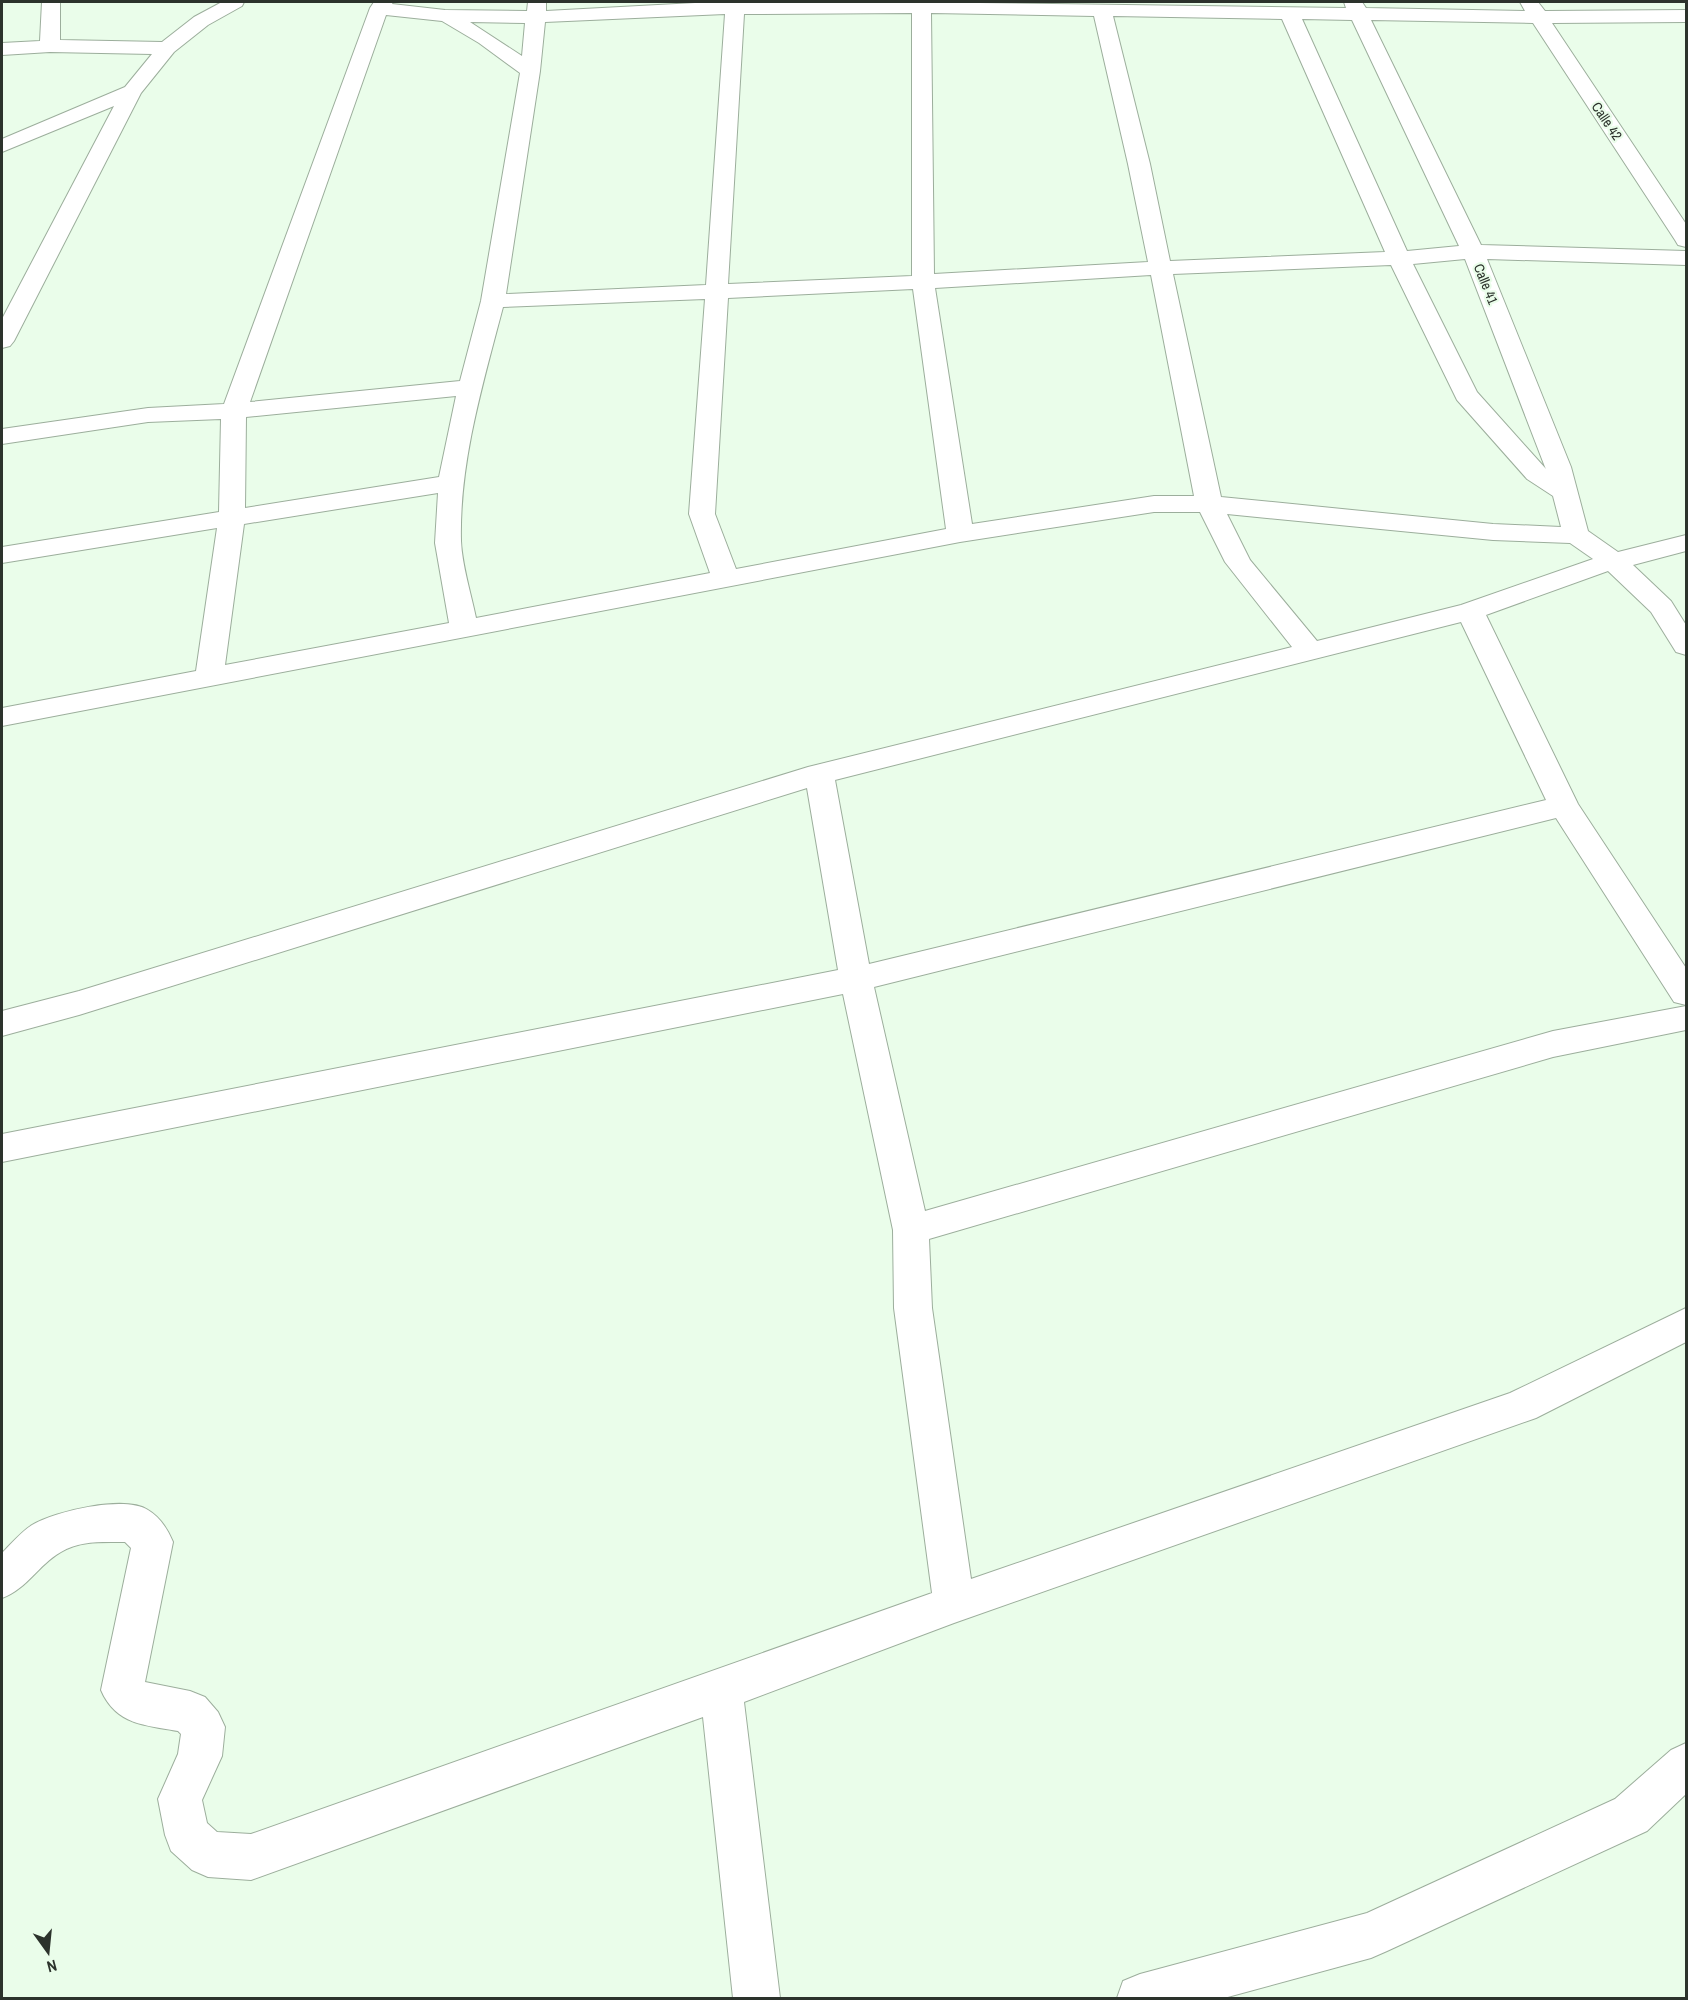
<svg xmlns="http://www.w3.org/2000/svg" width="1688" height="2000" viewBox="0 0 1688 2000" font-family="'Archivo Narrow',sans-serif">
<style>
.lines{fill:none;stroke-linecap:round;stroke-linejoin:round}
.minor-casing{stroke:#9cae9c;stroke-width:2}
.minor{fill:#fff;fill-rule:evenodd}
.labels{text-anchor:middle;stroke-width:4.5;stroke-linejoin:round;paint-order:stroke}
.far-street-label{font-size:14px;fill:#2c332c;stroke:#eafdea}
</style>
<rect width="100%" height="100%" fill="#eafdea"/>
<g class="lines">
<g class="minor-casing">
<g id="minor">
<path d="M42 2H60V40L162 42 194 17 222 2H244L242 6 208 25 174 52 141 93 14 341 10 346 2 348V319L114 106 2 152V139L125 87 152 54 50 52 2 55V43L40 41Z"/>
<path d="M374 2H393L392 4 445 10 527 11 528 2H546V11L695 3 900 2 1346 8 1344 2H1362L1366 8 1525 11 1520 2H1538L1545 11 1686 10V22L1552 23 1686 224V247L1678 245 1675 240 1533 23 1371 20 1481 245 1686 251V265L1487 259 1571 467 1588 531 1618 552 1686 535V551L1633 565 1671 601 1686 625V655L1676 652 1651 612 1608 571 1486 615 1578 804 1686 968V1005L1674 1002 1556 818 874 987 925 1211 1553 1031 1686 1006V1030L1553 1057 929 1239 932 1308 971 1579 1510 1393 1686 1308V1342L1536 1418 954 1623 744 1702 780 1998H733L703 1717 251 1880 208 1877 192 1870 171 1851 165 1835 158 1799 178 1754 181 1734 178 1731C145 1725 116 1725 101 1690L131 1548 125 1542C104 1542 80 1540 61 1552 38 1565 27 1589 2 1598V1553C11 1544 21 1532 32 1525 55 1511 125 1495 148 1510 160 1517 168 1530 173 1542L145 1682 190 1691 205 1697 218 1712 225 1727 222 1756 202 1800 207 1823 217 1832 251 1834 932 1593 894 1308 893 1230 843 994 2 1162V1134L838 970 807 788 79 1015 2 1036V1011L79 991 808 767 1292 647 1225 562 1200 512H1154L960 542 2 726V708L196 671 217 528 2 563V547L219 512 221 419 148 422 2 444V429L148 408 224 404 370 8ZM912 13V276L728 284 744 14ZM931 13 1094 16 1128 164 1148 262 934 274ZM725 14 706 285 506 294 540 71 545 22ZM386 15 442 21 479 43 520 73 481 301 460 381 250 402ZM1113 16 1282 19 1385 252 1170 261 1150 164ZM1302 19 1352 20 1459 246 1407 251ZM470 22 525 23 522 56ZM1465 259 1545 467 1546 469 1477 392 1413 264ZM1391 265 1457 400 1527 479 1553 496 1561 527 1493 524 1221 497 1173 274ZM1151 275 1194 496H1154L972 524 935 288ZM913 289 946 529 736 569 715 514 728 298ZM705 299 689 514 710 573 476 618C471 593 462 566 461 541 459 463 483 383 503 307ZM456 396 439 477 245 508 246 417ZM438 493 435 543 449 623 225 665 244 524ZM1227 514 1493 540 1570 543 1593 559 1461 605 1317 641 1250 560ZM1461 622 1546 800 869 964 835 780Z"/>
<path d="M1686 1743V1794L1647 1831 1387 1951 1371 1958 1224 1998H1117L1123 1981 1140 1974 1367 1913 1615 1799 1671 1750Z"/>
</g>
</g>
<use href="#minor" class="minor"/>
</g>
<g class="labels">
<g class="far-street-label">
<text transform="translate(1607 121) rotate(56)" y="5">Calle 42</text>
<text transform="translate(1486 284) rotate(68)" y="5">Calle 41</text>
</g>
</g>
<rect width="1688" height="2000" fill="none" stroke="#2c332c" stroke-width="6"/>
<g transform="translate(48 1952) rotate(165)" stroke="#eafdea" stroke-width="4.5" paint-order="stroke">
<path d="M0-4.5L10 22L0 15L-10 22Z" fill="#2c332c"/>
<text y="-9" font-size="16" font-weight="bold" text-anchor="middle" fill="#2c332c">N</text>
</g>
</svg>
